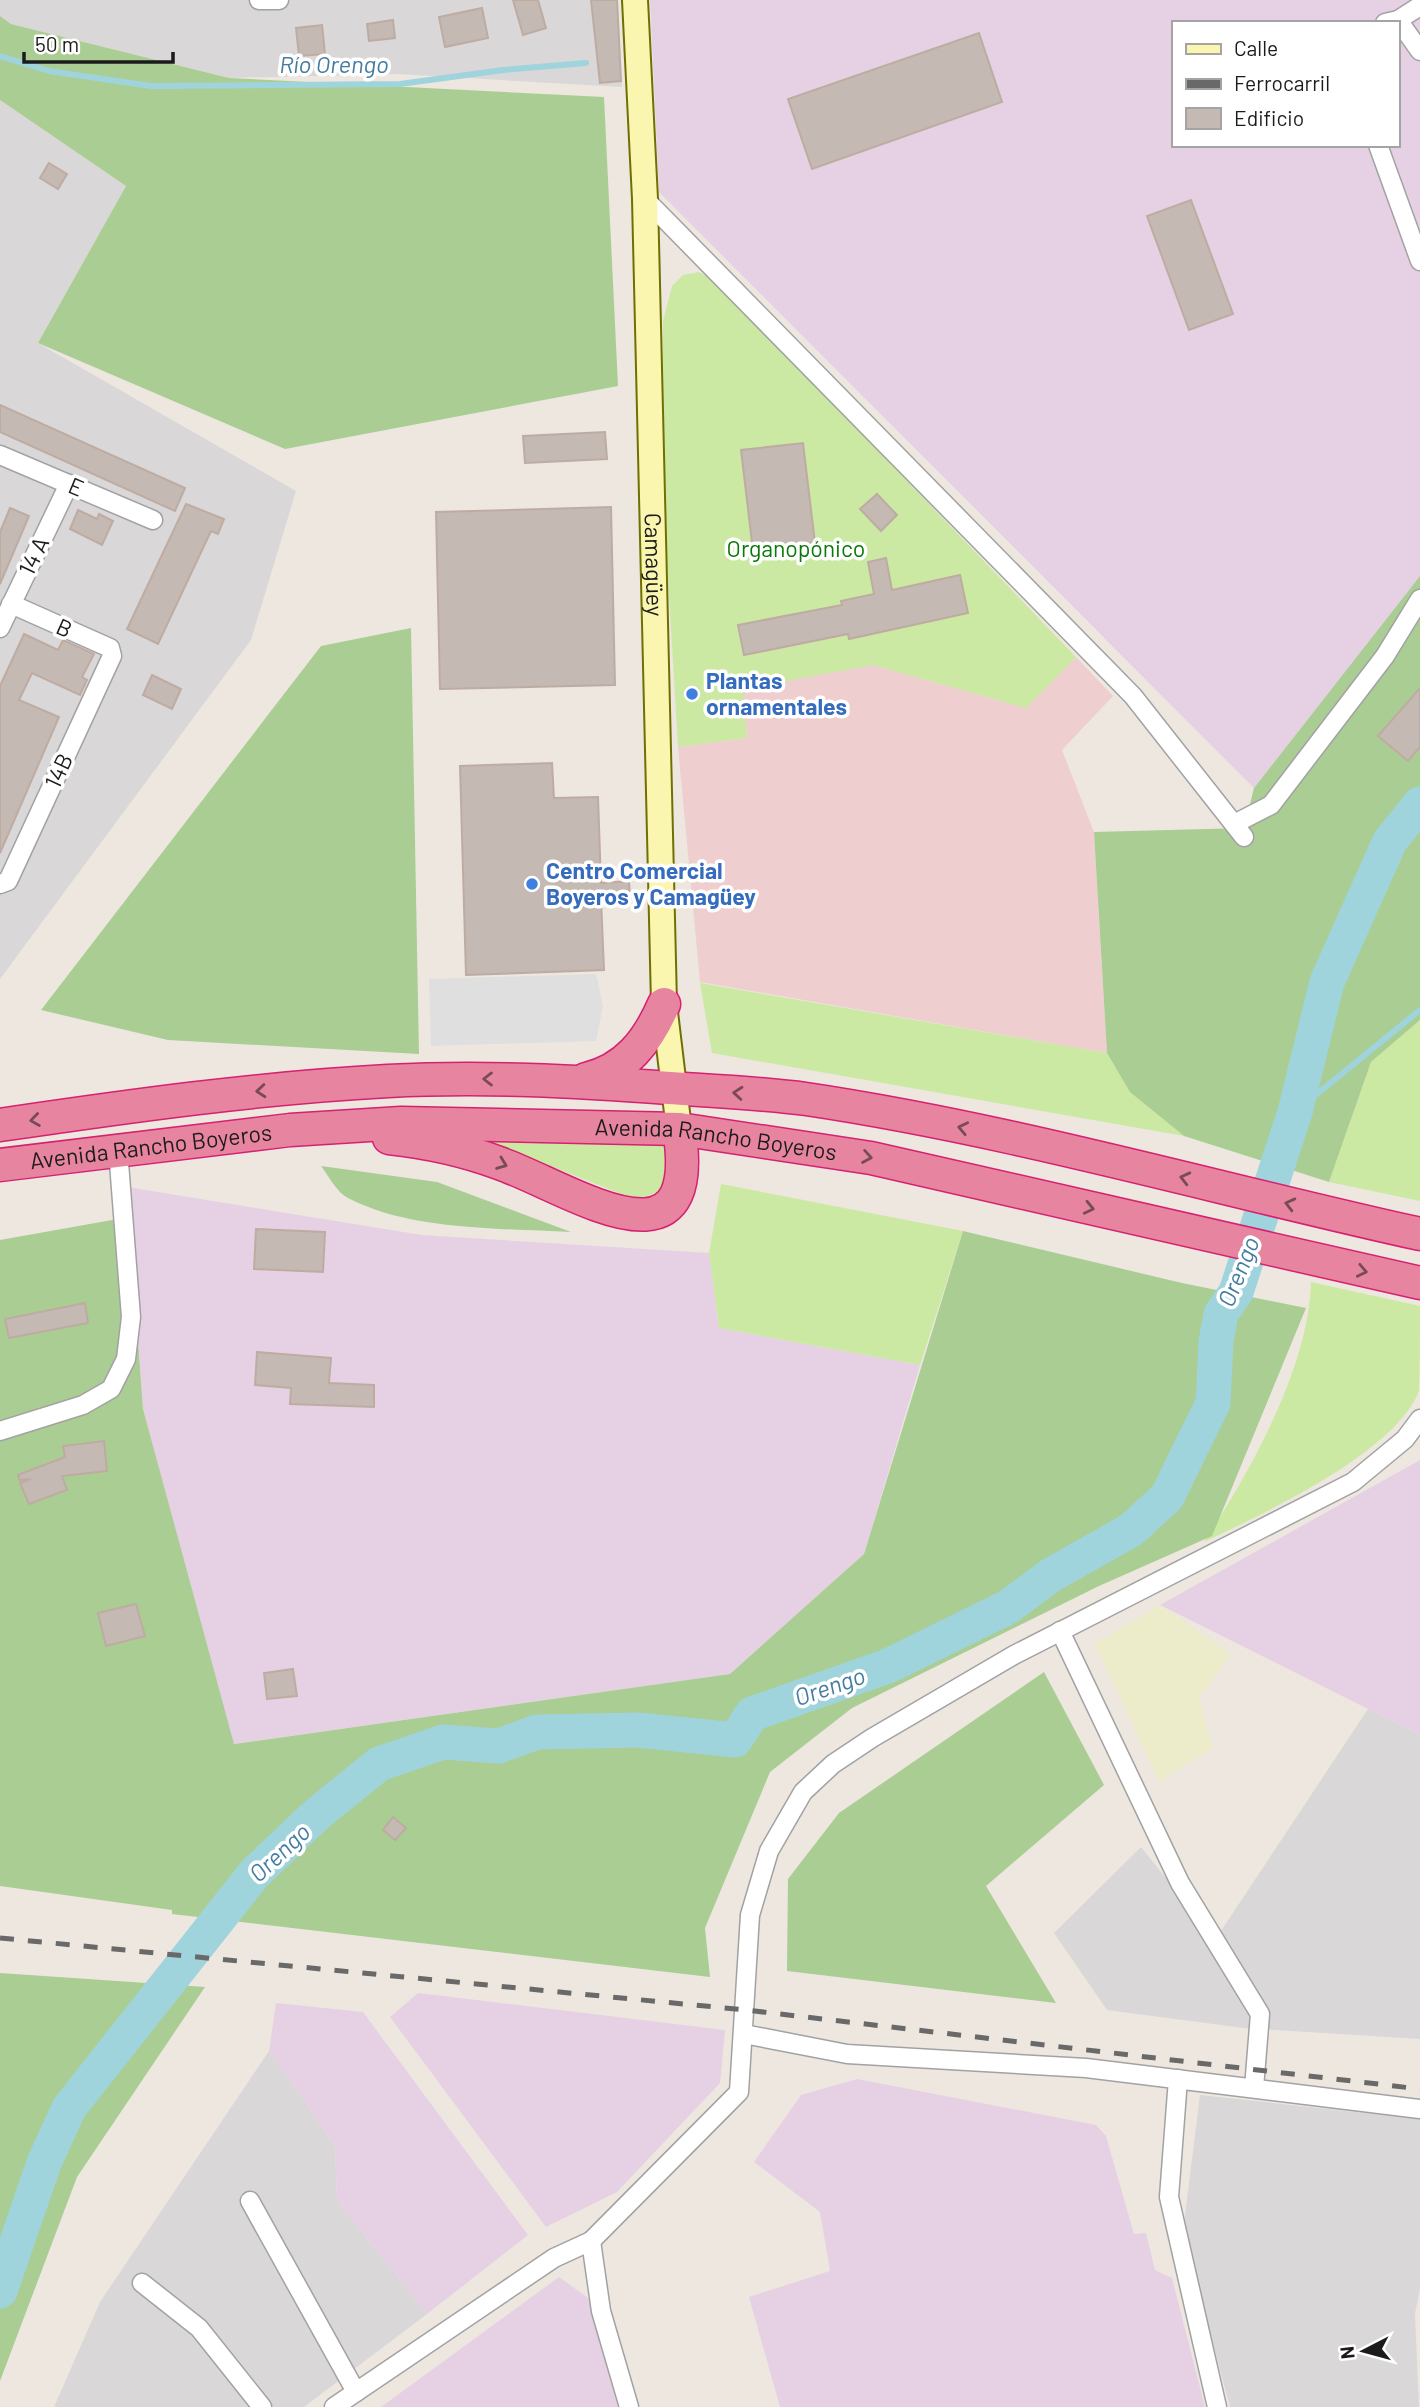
<svg xmlns="http://www.w3.org/2000/svg" width="1420" height="2407" viewBox="0 0 1420 2407" font-family="Barlow,sans-serif">
<style>
.residential{fill:#d9d7d8}
.commercial{fill:#efcecf}
.industrial{fill:#e6d1e4;fill-rule:evenodd}
.farmland{fill:#ececca}
.grass{fill:#cce9a3}
.forest{fill:#aacd93}
.parking{fill:#dfdfdf}
.lines{fill:none;stroke-linecap:round;stroke-linejoin:round}
.stream{stroke:#9fd4dc;stroke-width:6}
.river{stroke:#9fd4dc;stroke-width:35}
.building{fill:#c4b9b3;stroke:#beaca2;stroke-width:2}
.street-casing{stroke:#a2a2a2;stroke-width:21}
.secondary-casing{stroke:#6f7003;stroke-width:28}
.highway-casing{stroke:#d62171;stroke-width:35}
.street{stroke:#fff;stroke-width:18}
.secondary{stroke:#faf6b0;stroke-width:24}
.highway{stroke:#e785a0;stroke-width:32}
.rail{stroke:#696969;stroke-width:5;stroke-dasharray:14 14;stroke-linecap:butt}
.oneway{stroke:#774b57}
.shop-dot{fill:#3f7fe0;stroke:#fff;stroke-width:2.5}
.labels{text-anchor:middle;stroke-width:7;stroke-linejoin:round;paint-order:stroke}
.street-label{font-size:23px;fill:#1b1b1b;stroke:#fff}
.park-label{font-size:23px;fill:#0b780a;stroke:#fff}
.shop-label{font-size:23px;font-weight:bold;fill:#366cbe;stroke:#fff;text-anchor:start}
.water-label{font-size:24px;font-style:italic;fill:#447ca2;stroke:#fff}
</style>
<rect width="100%" height="100%" fill="#ede7e0"/>
<g class="residential">
<path d="M0 0H618L622 87 398 74 229 78 11 24 0 16Z"/>
<path d="M0 100 126 186 38 343 296 491 251 640 0 979Z"/>
<path d="M1368 1709 1420 1735V2039L1244 2028 1107 2010 1054 1933 1141 1847 1215 1940Z"/>
<path d="M269 2051 335 2146 337 2201 427 2314 304 2407H54L100 2302Z"/>
<path d="M1200 2095 1420 2119V2288L1415 2314 1419 2407H1230L1183 2231Z"/>
</g>
<path class="commercial" d="M1076 657 1113 696 1062 750 1094 832 1107 1053 700 982 678 747 747 738 742 689 873 665 1026 708Z"/>
<g class="industrial">
<path d="M650 0H1420V576L1254 788 659 192ZM1173 23H1397V145H1173Z"/>
<path d="M127 1187 422 1235 709 1253 719 1328 920 1365 864 1554 730 1674 233 1744 143 1409Z"/>
<path d="M1420 1460V1735L1160 1605Z"/>
<path d="M418 1993 725 2030 720 2083 617 2192 546 2227 390 2017Z"/>
<path d="M276 2003 363 2012 528 2235 427 2314 337 2201 335 2146 269 2051Z"/>
<path d="M857 2079 1096 2125 1106 2136 1134 2234 1146 2233 1155 2270 1172 2278 1205 2407H780L749 2297 830 2271 820 2212 754 2162 801 2095Z"/>
<path d="M559 2277 588 2298 618 2407H381Z"/>
</g>
<path class="farmland" d="M1160 1605 1231 1654 1199 1698 1213 1748 1159 1782 1095 1644Z"/>
<g class="grass">
<path d="M699 272 714 280 1076 657 1026 708 873 665 743 689 747 738 678 747 662 478 663 321 672 286 683 275Z"/>
<path d="M700 983 1107 1053 1131 1092 1184 1136 712 1053Z"/>
<path d="M1420 1020V1201L1329 1182 1371 1062Z"/>
<path d="M481 1139 657 1140C675 1152 667 1170 664 1188L643 1199 619 1193Z"/>
<path d="M721 1184 963 1231 920 1365 719 1328 709 1253Z"/>
<path d="M1311 1282 1420 1306C1420 1325 1420 1377 1419 1391 1395 1453 1263 1514 1204 1542 1250 1472 1309 1367 1311 1282Z"/>
</g>
<g class="forest">
<path d="M0 16 11 24 229 78 604 97 618 386 285 449 38 343 126 186 0 100Z"/>
<path d="M1420 576V1020L1371 1062 1329 1182 1184 1136 1130 1092 1107 1053 1094 832 1244 828 1254 788Z"/>
<path d="M411 628 419 1054 168 1040 41 1010 321 646Z"/>
<path d="M321 1166 437 1182 571 1232C502 1228 411 1231 348 1198 337 1193 328 1175 321 1166Z"/>
<path d="M129 1217 143 1409 234 1744 730 1674 864 1554 963 1231 1182 1283 1306 1308 1212 1536 1099 1586 852 1708 770 1772 705 1928 710 1977 172 1914V1910L0 1886V1240Z"/>
<path d="M1044 1672 1104 1785 986 1886 1056 2003 787 1971 788 1879 839 1813Z"/>
<path d="M0 1973 205 1987 77 2177 0 2381Z"/>
</g>
<path class="parking" d="M596 974 603 1006 596 1041 431 1046 429 979Z"/>
<g class="lines">
<g class="stream">
<path d="M0 56 49 71 151 86 400 84 503 70 586 63"/>
<path d="M1295 1112 1420 1010"/>
</g>
<path class="river" d="M0 2291 44 2163 69 2108 254 1874 316 1815 379 1764 443 1742 499 1746 537 1732 638 1730 735 1740 752 1714 888 1666 1008 1607 1051 1575 1131 1530 1167 1497 1213 1403 1216 1342 1221 1314 1236 1292 1295 1112 1327 982 1390 841 1420 804"/>
</g>
<g class="building">
<path d="M513 0H538L546 28 523 35Z"/>
<path d="M591 0H617L621 81 600 83Z"/>
<path d="M482 8 488 38 445 47 439 17Z"/>
<path d="M393 20 395 38 369 41 367 24Z"/>
<path d="M322 25 325 54 299 56 296 28Z"/>
<path d="M979 33 1002 102 812 169 788 99Z"/>
<path d="M49 163 67 174 58 189 40 178Z"/>
<path d="M1191 200 1233 314 1189 330 1147 216Z"/>
<path d="M0 405 185 488 175 511 0 432Z"/>
<path d="M605 432 607 459 525 463 523 436Z"/>
<path d="M803 443 815 543 753 551 741 450Z"/>
<path d="M877 494 897 515 881 531 860 509Z"/>
<path d="M186 504 224 519 218 534 211 531 158 644 127 629Z"/>
<path d="M611 507 615 685 440 689 436 512Z"/>
<path d="M10 508 29 516 0 584V532Z"/>
<path d="M78 510 97 519 99 514 113 521 102 545 70 529Z"/>
<path d="M886 558 892 590 960 575 968 613 849 639 848 634 744 655 738 625 842 605 841 601 874 594 868 562Z"/>
<path d="M24 634 58 650 63 640 94 654 82 677 87 680 80 695 32 673 19 700 59 717 0 853V686Z"/>
<path d="M152 675 181 689 172 709 143 695Z"/>
<path d="M1420 688V747L1408 761 1378 736Z"/>
<path d="M552 763 554 798 598 797 601 883 629 881 630 896 601 898 604 970 466 975 460 766Z"/>
<path d="M256 1229 325 1232 323 1272 254 1269Z"/>
<path d="M85 1303 88 1323 9 1338 5 1319Z"/>
<path d="M257 1352 331 1358 329 1383 374 1385V1407L290 1404 291 1388 255 1385Z"/>
<path d="M104 1441 107 1471 62 1476 67 1490 29 1504 20 1483 31 1479 19 1480 18 1475 65 1457 63 1446Z"/>
<path d="M136 1604 145 1636 106 1646 98 1613Z"/>
<path d="M293 1669 297 1696 267 1699 264 1673Z"/>
<path d="M393 1817 406 1828 395 1840 383 1830Z"/>
</g>
<g class="lines">
<g class="street-casing">
<g id="street">
<path d="M259 0H279"/>
<path d="M1398 20 1420 51"/>
<path d="M1385 23 1398 20 1420 6"/>
<path d="M1378 145 1420 261"/>
<path d="M645 199 1133 696 1244 837"/>
<path d="M0 455 153 520"/>
<path d="M0 628 69 484"/>
<path d="M1234 824 1271 805 1385 656 1420 599"/>
<path d="M0 884 8 881 112 656 110 648 11 604"/>
<path d="M0 1431 83 1405 111 1389 126 1359 131 1317 118 1150"/>
<path d="M1060 1631 1180 1883 1260 2014 1254 2088"/>
<path d="M744 2034 847 2054 1086 2068 1420 2109"/>
<path d="M1178 2079 1169 2197 1217 2407"/>
<path d="M250 2201 356 2392"/>
<path d="M591 2241 601 2311 629 2407"/>
<path d="M142 2283 199 2328 262 2407"/>
<path d="M334 2407 554 2258 591 2241 739 2092 750 1915 769 1851 803 1792 833 1764 872 1738 1014 1655 1353 1482 1405 1439 1420 1419"/>
</g>
</g>
<g class="secondary-casing">
<g id="secondary">
<path id="s1" d="M635 0 645 199 664 1004 679 1129"/>
</g>
</g>
<g class="highway-casing">
<g id="highway">
<path d="M586 1079C626 1070 648 1041 664 1004"/>
<path d="M0 1125C129 1106 258 1088 388 1081 482 1076 575 1081 669 1088 715 1091 761 1093 806 1099 1014 1130 1216 1189 1420 1234"/>
<path d="M389 1138C426 1142 464 1150 499 1163 568 1187 704 1283 679 1129"/>
<path id="s2" d="M0 1165 290 1130 401 1123 679 1129 871 1158 1420 1283"/>
</g>
</g>
<use href="#street" class="street"/>
<use href="#secondary" class="secondary"/>
<use href="#highway" class="highway"/>
<path class="rail" d="M0 1938 746 2010 1420 2089"/>
</g>
<defs><path id="oneway-chevron" d="M-2-3.5L2.5 0L-2 3.5" fill="none" stroke-width="1.6" stroke-linecap="round" stroke-linejoin="round" transform="scale(1.75)"/></defs>
<g class="oneway">
<use href="#oneway-chevron" transform="translate(488 1079) rotate(180)"/>
<use href="#oneway-chevron" transform="translate(261 1091) rotate(175)"/>
<use href="#oneway-chevron" transform="translate(738 1093) rotate(-175)"/>
<use href="#oneway-chevron" transform="translate(35 1120) rotate(172)"/>
<use href="#oneway-chevron" transform="translate(963 1128) rotate(-168)"/>
<use href="#oneway-chevron" transform="translate(867 1157) rotate(10)"/>
<use href="#oneway-chevron" transform="translate(502 1164) rotate(21)"/>
<use href="#oneway-chevron" transform="translate(1185 1178) rotate(-166)"/>
<use href="#oneway-chevron" transform="translate(1290 1204) rotate(-166)"/>
<use href="#oneway-chevron" transform="translate(1089 1208) rotate(13)"/>
<use href="#oneway-chevron" transform="translate(1362 1271) rotate(12)"/>
</g>
<g class="shop-dot">
<circle cx="692" cy="694" r="7"/>
<circle cx="532" cy="884" r="7"/>
</g>
<g class="labels">
<g class="street-label">
<text transform="translate(76 487) rotate(23)" y="8">E</text>
<text transform="translate(34 556) rotate(-64)" y="8">14 A</text>
<text dy="8" stroke="none"><textPath href="#s1" startOffset="565">Camagüey</textPath></text>
<text transform="translate(64 628) rotate(24)" y="8">B</text>
<text transform="translate(59 771) rotate(-65)" y="8">14B</text>
<text dy="8" stroke="none"><textPath href="#s2" startOffset="719">Avenida Rancho Boyeros</textPath></text>
<text dy="8" stroke="none"><textPath href="#s2" startOffset="152">Avenida Rancho Boyeros</textPath></text>
</g>
<g class="park-label">
<text x="796" y="557">Organopónico</text>
</g>
<g class="shop-label">
<text x="706" y="689">Plantas<tspan x="706" dy="26">ornamentales</tspan></text>
<text x="546" y="879">Centro Comercial<tspan x="546" dy="26">Boyeros y Camagüey</tspan></text>
</g>
<g class="water-label">
<text x="334" y="73">Río Orengo</text>
<text transform="translate(1239 1272) rotate(-68)" y="8">Orengo</text>
<text transform="translate(830 1687) rotate(-19)" y="8">Orengo</text>
<text transform="translate(280 1853) rotate(-43)" y="8">Orengo</text>
</g>
</g>
<rect x="1172" y="21" width="228" height="126" fill="#ffffff" stroke="#a4a4a4" stroke-width="2"/>
<rect x="1186" y="44" width="35" height="10" fill="#faf6b0" stroke="#a4a4a4" stroke-width="2"/>
<text x="1234" y="56" font-size="21" fill="#1b1b1b">Calle</text>
<rect x="1186" y="79" width="35" height="10" fill="#696969" stroke="#a4a4a4" stroke-width="2"/>
<text x="1234" y="91" font-size="21" fill="#1b1b1b">Ferrocarril</text>
<rect x="1186" y="108" width="35" height="21" fill="#c4b9b3" stroke="#a4a4a4" stroke-width="2"/>
<text x="1234" y="126" font-size="21" fill="#1b1b1b">Edificio</text>
<g transform="translate(1364 2351) rotate(264)" stroke="#ffffff" stroke-width="5" paint-order="stroke">
<path d="M0-5L12 26L0 18L-12 26Z" fill="#1b1b1b"/>
<text y="-10" font-size="19" font-weight="bold" text-anchor="middle" fill="#1b1b1b">N</text>
</g>
<path d="M24 52v10h149v-10" fill="none" stroke="#1b1b1b" stroke-width="3.5"/>
<text x="35" y="52" font-size="21" fill="#1b1b1b" stroke="#ffffff" stroke-width="5" paint-order="stroke">50 m</text>
</svg>
